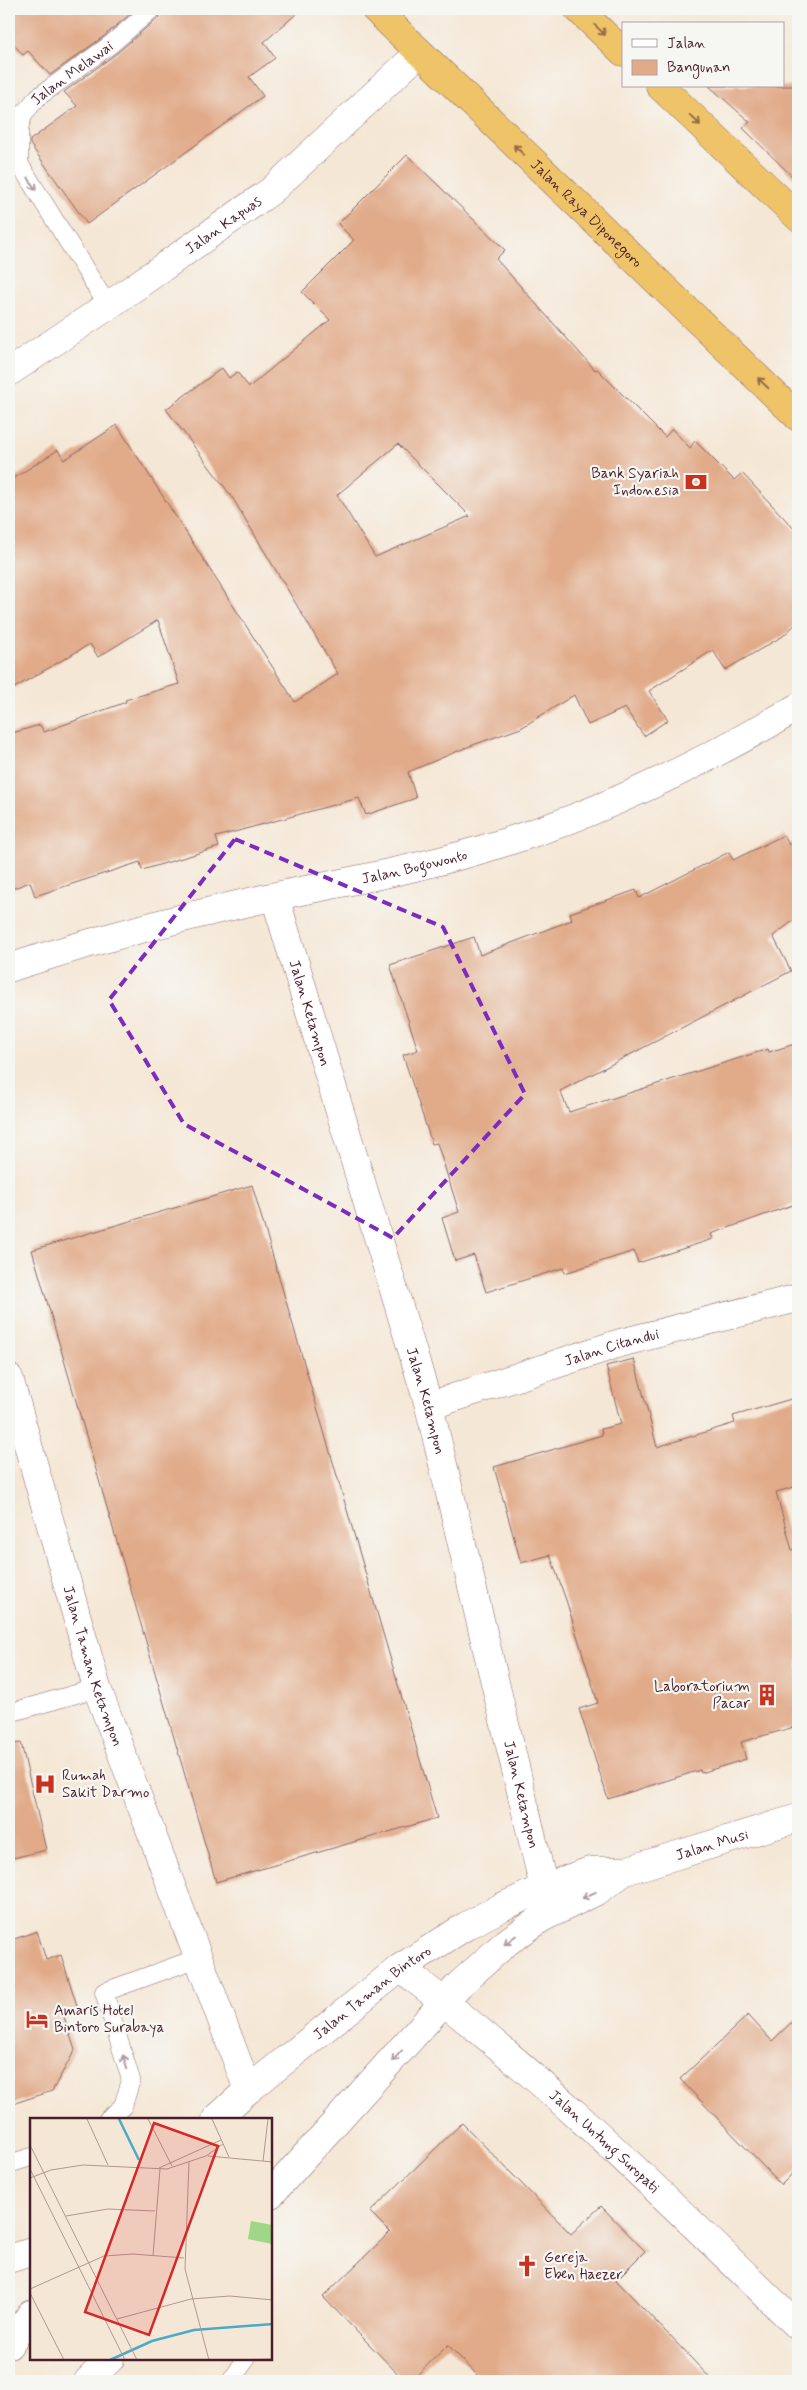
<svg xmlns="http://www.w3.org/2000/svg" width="807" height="2390" viewBox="0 0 807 2390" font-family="Mynerve,sans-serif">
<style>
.building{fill:#e1ab8a;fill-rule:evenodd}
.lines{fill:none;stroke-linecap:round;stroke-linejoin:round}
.lane-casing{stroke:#866566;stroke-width:19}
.street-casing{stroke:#866566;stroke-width:29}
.highway-casing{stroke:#866566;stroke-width:29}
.lane{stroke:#fff;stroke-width:18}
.street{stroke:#fff;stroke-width:28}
.highway{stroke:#efc469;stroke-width:28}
.oneway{stroke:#946947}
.oneway2{stroke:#ae9aa0}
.marked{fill:none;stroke:#7b2cbf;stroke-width:4;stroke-dasharray:10 6;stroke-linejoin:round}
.labels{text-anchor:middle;stroke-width:4.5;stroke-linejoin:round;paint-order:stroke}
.street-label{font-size:15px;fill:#4a1f2b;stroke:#f6f6f2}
.poi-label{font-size:15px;fill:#4a1f2b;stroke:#f6f6f2;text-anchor:start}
.inset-river{fill:none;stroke:#4ba9ca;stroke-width:2.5}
.inset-road{fill:none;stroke:#b19791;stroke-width:1}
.view{fill:#d62828;fill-opacity:0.15;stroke:#d62828;stroke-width:2.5}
.inset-edge{fill:none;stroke:#4a1f2b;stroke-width:2.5}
</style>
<rect width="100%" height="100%" fill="#f6f6f2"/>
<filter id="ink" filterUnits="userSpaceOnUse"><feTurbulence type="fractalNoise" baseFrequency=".02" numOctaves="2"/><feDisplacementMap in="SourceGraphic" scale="10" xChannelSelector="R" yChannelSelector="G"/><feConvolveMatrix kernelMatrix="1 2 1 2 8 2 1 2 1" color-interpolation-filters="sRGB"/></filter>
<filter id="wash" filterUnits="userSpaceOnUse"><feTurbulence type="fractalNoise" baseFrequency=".0096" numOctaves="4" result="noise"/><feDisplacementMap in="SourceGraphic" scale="20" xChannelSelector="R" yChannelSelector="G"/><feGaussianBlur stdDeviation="1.12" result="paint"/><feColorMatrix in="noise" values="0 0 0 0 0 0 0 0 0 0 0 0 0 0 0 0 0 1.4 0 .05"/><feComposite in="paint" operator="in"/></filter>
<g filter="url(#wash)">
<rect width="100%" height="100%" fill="#f5e7d5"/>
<g id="blocks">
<g class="building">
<path d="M9 9H136L103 37 50 75 28 51 23 55 9 39Z"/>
<path d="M162 9H302L264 42 275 58 249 77 263 96 87 224 30 144V140L77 106 64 92 117 53 159 17Z"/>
<path d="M709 86H798V182L743 128 750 122Z"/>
<path d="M407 155 505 250 496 259 595 370 597 369 665 437 672 429 690 448 695 441 734 480 742 473 798 533V622L783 636 725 670 713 650 649 691 668 720 644 736 625 708 588 725 574 695 521 728 470 746 408 772 416 798 366 815 359 798 216 837 219 847 142 870 140 862 35 896 30 882 9 890V734L40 725 44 732 126 702 125 700 179 684 158 620 98 657 90 644 9 691V481L58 450 64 460 117 425 295 702 338 674 232 497 166 409 222 368 229 378 237 372 249 387 330 320 302 292 354 240 338 224ZM398 444 470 516 375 557 337 495Z"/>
<path d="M784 835 789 845 798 839V917L773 936 791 971 560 1091 569 1112 768 1049 769 1052 798 1043V1203L711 1234 713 1239 638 1263 634 1251 565 1273 563 1268 486 1292 474 1255 455 1261 442 1218 459 1212 437 1143 432 1144 403 1055 418 1050 390 965 474 937 480 955 572 920 570 913 636 890 639 898 729 852 733 860Z"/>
<path d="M252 1185 437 1818 216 1882 32 1250Z"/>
<path d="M634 1359 657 1447 735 1423 733 1416 798 1397V1486L776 1492 792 1550 798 1549V1726L741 1742 746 1759 701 1773 700 1770 608 1799 579 1709 598 1703 566 1600 550 1555 521 1563 494 1467 602 1435 601 1429 621 1424 606 1366Z"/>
<path d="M21 1743 46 1850 9 1859V1744Z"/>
<path d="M37 1931 46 1960 61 1955 79 2012 64 2017 75 2050 52 2091 9 2105V1941Z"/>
<path d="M748 2015 772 2041 798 2016V2168L781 2185 680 2079Z"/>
<path d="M462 2123 571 2234 601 2206 645 2251 616 2280 713 2381H483L448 2345 411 2381H405L323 2297 390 2232 370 2212Z"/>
</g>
</g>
</g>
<g filter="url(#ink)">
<use href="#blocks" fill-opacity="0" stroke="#866566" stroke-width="1"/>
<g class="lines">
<g class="lane-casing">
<g id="lane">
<path id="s1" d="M108 306 19 163V128L24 113 38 97 110 45 152 9"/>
<path d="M9 1713 97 1688"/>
<path d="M108 2119 123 2106 131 2080 104 1992 198 1958"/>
<path d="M9 2164 31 2157"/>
<path d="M231 2381 246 2359"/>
</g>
</g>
<g class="street-casing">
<g id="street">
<path id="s2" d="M9 372 108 306 271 191 419 53"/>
<path id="s3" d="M275 897 429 1406 550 1913"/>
<path id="s4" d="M9 968C97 939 186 916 276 896 355 880 433 866 509 841 607 810 710 759 798 707"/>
<path id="s5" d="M9 1378 97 1688 248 2090"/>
<path id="s6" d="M429 1406 620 1343 798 1298"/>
<path id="s7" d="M400 1968C543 2075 670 2202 798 2326"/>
<path id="s8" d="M216 2119 248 2090 400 1968 466 1926 502 1907 543 1888 590 1871H625L798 1818"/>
<path d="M271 2194 459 1985 507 1942 542 1918 597 1891 625 1871"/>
<path d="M9 2259 31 2252"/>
<path d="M9 2345 31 2314"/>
<path d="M88 2381 110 2359"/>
</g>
</g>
<g class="highway-casing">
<g id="highway">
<path id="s9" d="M375 9 798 417"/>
<path d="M578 9 623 52"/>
<path d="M660 86 798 217"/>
</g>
</g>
<use href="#lane" class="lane"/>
<use href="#street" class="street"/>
<use href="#highway" class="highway"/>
</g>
<defs><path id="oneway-shaft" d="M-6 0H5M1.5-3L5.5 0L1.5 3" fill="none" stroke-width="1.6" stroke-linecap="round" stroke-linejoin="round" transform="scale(1.25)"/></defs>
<g class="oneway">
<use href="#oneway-shaft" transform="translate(600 30) rotate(43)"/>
<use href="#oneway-shaft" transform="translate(695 120) rotate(43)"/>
<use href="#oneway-shaft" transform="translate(519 150) rotate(-136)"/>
<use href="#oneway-shaft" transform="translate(763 383) rotate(-136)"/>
</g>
<g class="oneway2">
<use href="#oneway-shaft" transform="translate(32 184) rotate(60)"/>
<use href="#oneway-shaft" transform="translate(589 1895) rotate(155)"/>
<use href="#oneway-shaft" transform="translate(510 1940) rotate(143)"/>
<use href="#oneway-shaft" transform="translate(397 2056) rotate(132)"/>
<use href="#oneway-shaft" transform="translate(125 2062) rotate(-107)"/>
</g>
</g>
<path class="marked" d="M235 839 443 927 525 1094 393 1238 184 1124 109 1000Z"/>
<defs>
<g id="bank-bare" transform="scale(1.725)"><path d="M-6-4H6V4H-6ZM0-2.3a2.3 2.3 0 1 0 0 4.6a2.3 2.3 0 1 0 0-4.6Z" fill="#c8321e" stroke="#f6f6f2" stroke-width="2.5" paint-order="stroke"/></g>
<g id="building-bare" transform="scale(1.725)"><path d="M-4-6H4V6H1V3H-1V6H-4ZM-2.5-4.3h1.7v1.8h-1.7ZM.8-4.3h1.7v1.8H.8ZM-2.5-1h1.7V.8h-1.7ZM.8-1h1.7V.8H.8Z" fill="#c8321e" stroke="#f6f6f2" stroke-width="2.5" paint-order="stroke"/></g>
<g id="hospital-bare" transform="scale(1.725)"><path d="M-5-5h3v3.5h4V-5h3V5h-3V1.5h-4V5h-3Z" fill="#c8321e" stroke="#f6f6f2" stroke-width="2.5" paint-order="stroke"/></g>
<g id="hotel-bare" transform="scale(1.725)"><path d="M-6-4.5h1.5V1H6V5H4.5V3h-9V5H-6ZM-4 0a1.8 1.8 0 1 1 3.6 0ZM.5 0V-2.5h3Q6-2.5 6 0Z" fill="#c8321e" stroke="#f6f6f2" stroke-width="2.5" paint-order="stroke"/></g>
<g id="church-bare" transform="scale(1.725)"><path d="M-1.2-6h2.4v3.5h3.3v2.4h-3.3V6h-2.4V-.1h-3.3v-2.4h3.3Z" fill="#c8321e" stroke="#f6f6f2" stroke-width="2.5" paint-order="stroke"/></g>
</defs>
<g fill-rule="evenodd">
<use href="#bank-bare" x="696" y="482"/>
<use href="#building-bare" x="767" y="1695"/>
<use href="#hospital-bare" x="45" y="1784"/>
<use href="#hotel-bare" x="37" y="2019"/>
<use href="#church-bare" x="527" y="2266"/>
</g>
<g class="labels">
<g class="street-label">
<text dy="5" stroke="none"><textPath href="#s1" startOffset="282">Jalan Melawai</textPath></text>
<text dy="5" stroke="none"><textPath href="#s9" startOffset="294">Jalan Raya Diponegoro</textPath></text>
<text dy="5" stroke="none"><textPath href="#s2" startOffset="260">Jalan Kapuas</textPath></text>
<text dy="5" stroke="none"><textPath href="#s4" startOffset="418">Jalan Bogowonto</textPath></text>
<text dy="5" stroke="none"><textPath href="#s3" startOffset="121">Jalan Ketampon</textPath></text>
<text dy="5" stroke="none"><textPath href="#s6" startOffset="192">Jalan Citandui</textPath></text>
<text dy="5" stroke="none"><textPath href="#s3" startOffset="526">Jalan Ketampon</textPath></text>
<text dy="5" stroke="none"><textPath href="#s5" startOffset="300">Jalan Taman Ketampon</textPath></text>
<text dy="5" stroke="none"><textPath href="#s3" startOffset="931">Jalan Ketampon</textPath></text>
<text dy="5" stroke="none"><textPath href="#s8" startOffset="578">Jalan Musi</textPath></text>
<text dy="5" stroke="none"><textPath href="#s8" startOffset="201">Jalan Taman Bintoro</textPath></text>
<text dy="5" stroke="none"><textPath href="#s7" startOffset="268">Jalan Untung Suropati</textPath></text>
</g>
<g class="poi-label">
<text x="679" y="478" text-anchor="end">Bank Syariah<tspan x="679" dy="17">Indonesia</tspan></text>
<text x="750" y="1691" text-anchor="end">Laboratorium<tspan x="750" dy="17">Pacar</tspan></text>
<text x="62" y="1780">Rumah<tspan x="62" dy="17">Sakit Darmo</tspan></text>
<text x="54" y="2015">Amaris Hotel<tspan x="54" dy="17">Bintoro Surabaya</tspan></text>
<text x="544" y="2262">Gereja<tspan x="544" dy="17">Eben Haezer</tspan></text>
</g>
</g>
<g transform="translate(30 2118)">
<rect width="242" height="242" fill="#f5e7d5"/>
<path d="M221 103 242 107V126L218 121Z" fill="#9fd688"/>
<path class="inset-river" d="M89 1 109 42M80 242 122 223 164 212 243 206"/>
<path class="inset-road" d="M57 1 78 47M118 1 142 48M182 1 199 39M0 27 107 242M178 38 243 44M233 43 238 1M159 44 155 151 179 242M129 50 191 22M0 51 95 242M0 60 21 52 53 47 137 51 176 38 193 26M36 98 78 91 125 93M123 138 130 51M0 171 74 138 103 136 154 140M0 175 34 242M87 201 161 181 200 178 243 182M197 242 243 241"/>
<path class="view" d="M124 5 188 28 119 217 55 194Z"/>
<rect width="242" height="242" class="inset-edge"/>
</g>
<rect width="807" height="2390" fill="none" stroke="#f6f6f2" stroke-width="30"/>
<rect x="622" y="22" width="162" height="65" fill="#f6f6f2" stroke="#b1a0a2"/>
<rect x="632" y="39" width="25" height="8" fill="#ffffff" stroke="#b1a0a2"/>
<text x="667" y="48" font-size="15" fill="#4a1f2b">Jalan</text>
<rect x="632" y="60" width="25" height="15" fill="#e1ab8a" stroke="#b1a0a2"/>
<text x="667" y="72" font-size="15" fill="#4a1f2b">Bangunan</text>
</svg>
